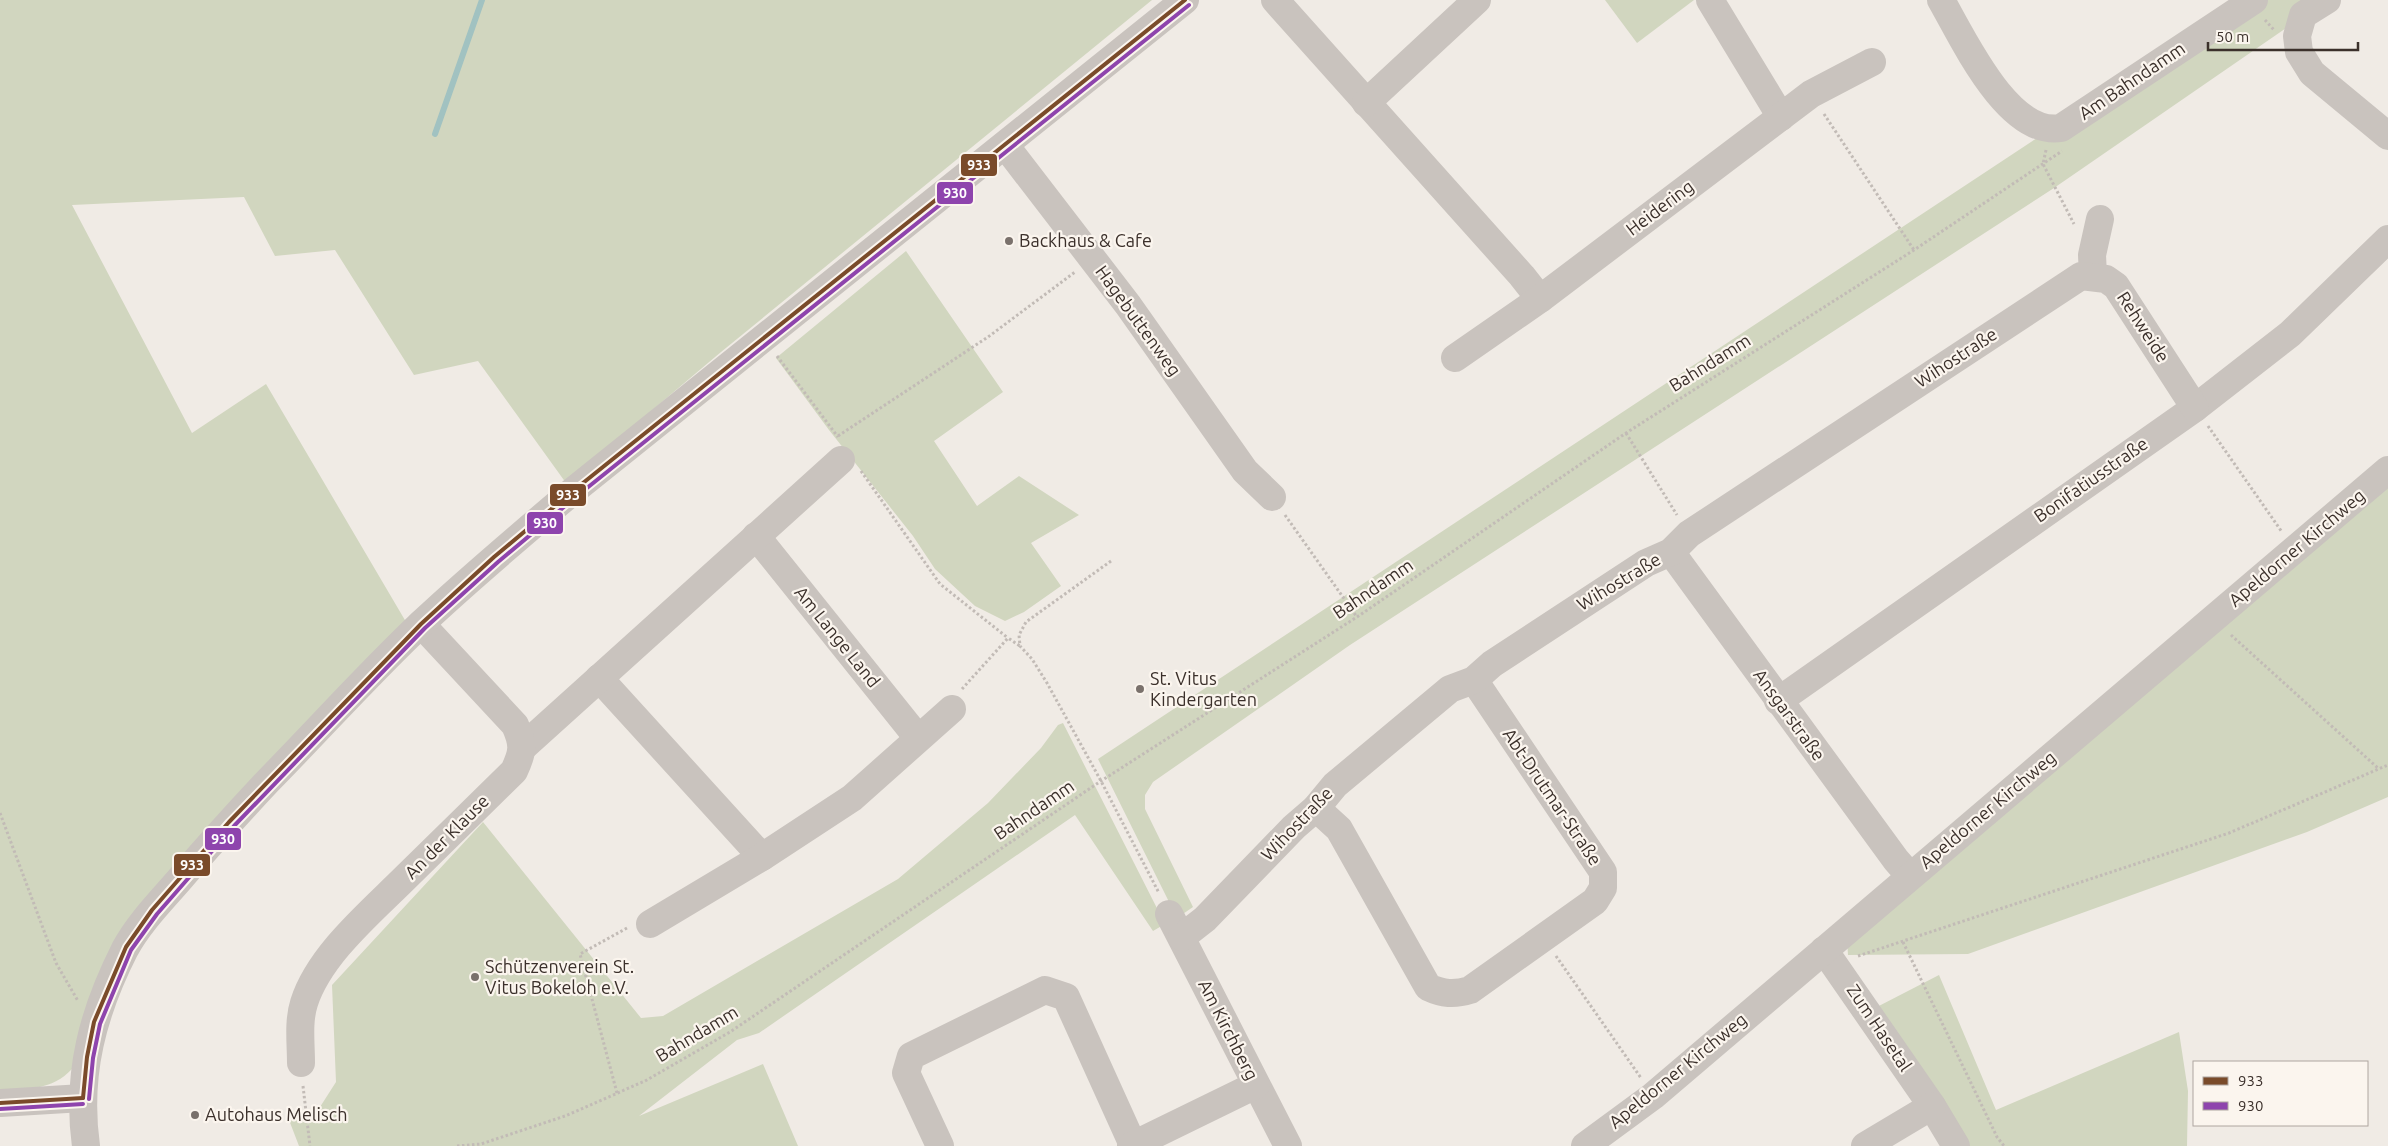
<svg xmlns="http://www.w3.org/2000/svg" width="2388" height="1146" viewBox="0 0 2388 1146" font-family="Ubuntu,sans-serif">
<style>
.green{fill:#d1d6bf}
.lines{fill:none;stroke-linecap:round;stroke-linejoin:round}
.stream{stroke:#a1c2c1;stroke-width:6}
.path{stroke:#c2bbb6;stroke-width:3;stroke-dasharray:2.5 2.5;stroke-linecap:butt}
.minor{stroke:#c9c3be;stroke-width:28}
.bus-1-casing{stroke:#fbf5ee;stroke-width:8}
.bus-2-casing{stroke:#fbf5ee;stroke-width:8}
.bus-1{stroke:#7a4b2a;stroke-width:4}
.bus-2{stroke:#8e44ad;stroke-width:4}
.poi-dot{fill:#7a716c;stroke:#fbf5ee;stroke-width:2}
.labels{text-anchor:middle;stroke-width:4.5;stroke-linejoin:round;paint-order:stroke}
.street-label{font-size:18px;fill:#3b302b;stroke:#fbf5ee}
.poi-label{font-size:18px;fill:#3b302b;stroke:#fbf5ee;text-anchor:start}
.line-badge{stroke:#fbf5ee;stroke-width:2}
.badge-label{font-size:14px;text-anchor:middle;font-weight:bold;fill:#fff}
</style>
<rect width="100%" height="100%" fill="#f0ebe5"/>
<g class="green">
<path d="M0 0H1152L721 352 566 483 478 361 414 375 335 250 275 256 244 197 72 205 192 433 266 384 409 627 152 902 72 1069C51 1091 29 1088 0 1091Z"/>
<path d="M1605 0H1694L1637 43Z"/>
<path d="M2254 0H2327L2054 188 1350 645 1153 782 1145 795V809L1193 907 1177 918 1098 759 2049 130Z"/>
<path d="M906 251 1003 392 934 441 977 506 1019 476 1079 515 1031 543 1061 586 1024 612 1005 621 975 606 935 569 913 536 829 430 776 358Z"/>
<path d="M2388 482V797L2307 832 1968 954 1848 955 1847 940Z"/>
<path d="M1063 723 1165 924 1153 931 1075 815 759 1033 737 1040 639 1116 763 1064 798 1146H299L289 1120 320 1107 336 1082 332 985 483 822 641 1018 663 1016 898 879 988 803 1041 748 1058 725Z"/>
<path d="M1939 975 1996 1110 2179 1032 2188 1091 2187 1146H1964L1873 1009Z"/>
</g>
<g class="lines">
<path class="stream" d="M435 134 482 0"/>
<g class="path">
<path d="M2265 20 2274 30"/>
<path d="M1824 114 1914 250"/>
<path d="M2046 150 2043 164 2074 224"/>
<path d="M777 356 838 437"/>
<path d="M2208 426 2282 532"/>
<path d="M1626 433 1677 515"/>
<path d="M838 436 988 337 1075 272"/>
<path d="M861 471 940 584 1008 638"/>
<path d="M1285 515 1357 617"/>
<path d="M1111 561 1026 622 1019 635 1020 646 1032 659 1047 683 1101 781 1159 893"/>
<path d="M2231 635 2379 769"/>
<path d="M962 689 1008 638 1020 646"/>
<path d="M0 813 56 963 78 1001"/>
<path d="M1903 942 1997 1137 2004 1146"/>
<path d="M1556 956 1641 1078"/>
<path d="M1858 956 2229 833 2388 765"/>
<path d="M303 1086 310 1146"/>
<path d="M617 1093 580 954 627 928"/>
<path d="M457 1146 481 1144 565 1116 645 1081 730 1032 1101 781 1357 617 1626 433 1914 250 2062 151"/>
</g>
<g class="minor">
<path d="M1275 0 1522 276 1540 299"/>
<path d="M1710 0 1781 117"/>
<path d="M1941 0C1963 38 2008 137 2061 128L2254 0"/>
<path d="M2327 0 2303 15 2297 36 2299 52 2312 73 2388 136"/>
<path d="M1366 103 1477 0"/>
<path d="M1005 145 1128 305 1245 471 1272 497"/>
<path d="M2093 276 2092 255 2100 219"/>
<path d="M1455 358 1540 299 1811 94 1872 62"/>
<path d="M756 536 918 738"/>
<path d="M1671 552 1896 860 1910 876"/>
<path d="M599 678 762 857"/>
<path d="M1778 701 2195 408 2290 334 2388 239"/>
<path d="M522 748 841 460"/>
<path d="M1316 808 1339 829 1428 987C1443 994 1454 995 1470 990L1595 901 1603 888V872L1474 680"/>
<path d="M1169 914 1288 1146"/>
<path d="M650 924 762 857 852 798 952 709"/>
<path d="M1182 937 1205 919 1294 827 1316 808 1335 785 1450 689 1474 680 1492 664 1646 563 1671 552 1689 534 2081 276 2106 279 2116 286 2195 408"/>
<path d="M1824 950 1932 1106 1956 1146"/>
<path d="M301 1063C301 1043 298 1022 304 1003 319 955 371 912 406 877 442 842 478 806 514 771 523 752 524 745 515 725L421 624"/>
<path d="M0 1103 83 1098"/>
<path d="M86 1146C76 1074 93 1012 125 949 139 923 161 901 180 879 209 845 238 813 268 781 320 728 369 673 423 622 471 577 522 534 573 491L1185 0"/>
<path d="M940 1146 906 1073 911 1056 1045 990 1066 997 1133 1145"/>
<path d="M1131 1146 1256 1085"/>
<path d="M1585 1146 1653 1096 2388 470"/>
<path d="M1865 1146 1932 1106"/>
</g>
<g class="bus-1-casing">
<g id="bus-1">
<path d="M83 1098 87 1057 94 1022 126 947 152 910 229 822 421 624 494 557 573 491 1185 0"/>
<path d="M0 1103 83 1098"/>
</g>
</g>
<g class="bus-2-casing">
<g id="bus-2">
<path d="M89 1099 93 1058 100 1024 131 950 157 914 234 826 425 628 498 562 577 496 1189 5"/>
<path d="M0 1109 83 1104"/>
</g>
</g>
<use href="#bus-1" class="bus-1"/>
<use href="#bus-2" class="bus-2"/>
</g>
<g class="poi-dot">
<circle cx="1009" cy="241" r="5"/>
<circle cx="1140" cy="689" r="5"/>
<circle cx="475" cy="977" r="5"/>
<circle cx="195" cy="1115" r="5"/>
</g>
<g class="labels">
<g class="street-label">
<text transform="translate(2132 81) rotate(-34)" y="6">Am Bahndamm</text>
<text transform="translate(1660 208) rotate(-37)" y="6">Heidering</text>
<text transform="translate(1138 321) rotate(54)" y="6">Hagebuttenweg</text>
<text transform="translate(2143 327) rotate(57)" y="6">Rehweide</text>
<text transform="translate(1956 358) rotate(-33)" y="6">Wihostraße</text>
<text transform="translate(1710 363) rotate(-32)" y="6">Bahndamm</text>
<text transform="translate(2091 480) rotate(-35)" y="6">Bonifatiusstraße</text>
<text transform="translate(2297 548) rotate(-40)" y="6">Apeldorner Kirchweg</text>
<text transform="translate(1619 582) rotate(-31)" y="6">Wihostraße</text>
<text transform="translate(1373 589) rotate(-34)" y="6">Bahndamm</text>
<text transform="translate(837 637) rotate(51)" y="6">Am Lange Land</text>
<text transform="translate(1789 715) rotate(54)" y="6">Ansgarstraße</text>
<text transform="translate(1552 797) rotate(56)" y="6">Abt-Drutmar-Straße</text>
<text transform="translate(1034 810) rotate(-34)" y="6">Bahndamm</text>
<text transform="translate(1988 810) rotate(-40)" y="6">Apeldorner Kirchweg</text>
<text transform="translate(1297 824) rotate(-46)" y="6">Wihostraße</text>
<text transform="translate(447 837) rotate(-45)" y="6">An der Klause</text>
<text transform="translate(1879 1028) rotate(56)" y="6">Zum Hasetal</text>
<text transform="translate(1228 1030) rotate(63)" y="6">Am Kirchberg</text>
<text transform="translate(697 1034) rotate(-31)" y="6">Bahndamm</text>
<text transform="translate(1678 1071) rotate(-39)" y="6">Apeldorner Kirchweg</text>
</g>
<g class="poi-label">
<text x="1019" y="247">Backhaus &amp; Cafe</text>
<text x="1150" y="685">St. Vitus<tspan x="1150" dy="21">Kindergarten</tspan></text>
<text x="485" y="973">Schützenverein St.<tspan x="485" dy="21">Vitus Bokeloh e.V.</tspan></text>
<text x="205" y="1121">Autohaus Melisch</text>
</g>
</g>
<g class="line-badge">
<rect x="960" y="153" width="38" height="24" rx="5" fill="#7a4b2a"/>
<rect x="936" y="181" width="38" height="24" rx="5" fill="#8e44ad"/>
<rect x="549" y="483" width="38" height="24" rx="5" fill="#7a4b2a"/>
<rect x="526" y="511" width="38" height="24" rx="5" fill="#8e44ad"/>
<rect x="204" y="827" width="38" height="24" rx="5" fill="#8e44ad"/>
<rect x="173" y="853" width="38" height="24" rx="5" fill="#7a4b2a"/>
</g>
<g class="badge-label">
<text x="979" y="170">933</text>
<text x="955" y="198">930</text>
<text x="568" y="500">933</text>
<text x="545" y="528">930</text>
<text x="223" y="844">930</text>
<text x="192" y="870">933</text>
</g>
<rect x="2193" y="1061" width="175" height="65" fill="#fbf5ee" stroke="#aea6a0"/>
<rect x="2203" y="1077" width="25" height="8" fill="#7a4b2a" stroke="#aea6a0"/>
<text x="2238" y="1086" font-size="15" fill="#3b302b">933</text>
<rect x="2203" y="1102" width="25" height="8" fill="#8e44ad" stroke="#aea6a0"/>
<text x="2238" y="1111" font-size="15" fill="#3b302b">930</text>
<path d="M2208 42v8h150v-8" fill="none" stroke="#3b302b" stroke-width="2.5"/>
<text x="2216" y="42" font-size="15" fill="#3b302b" stroke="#fbf5ee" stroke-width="4" paint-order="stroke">50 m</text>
</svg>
